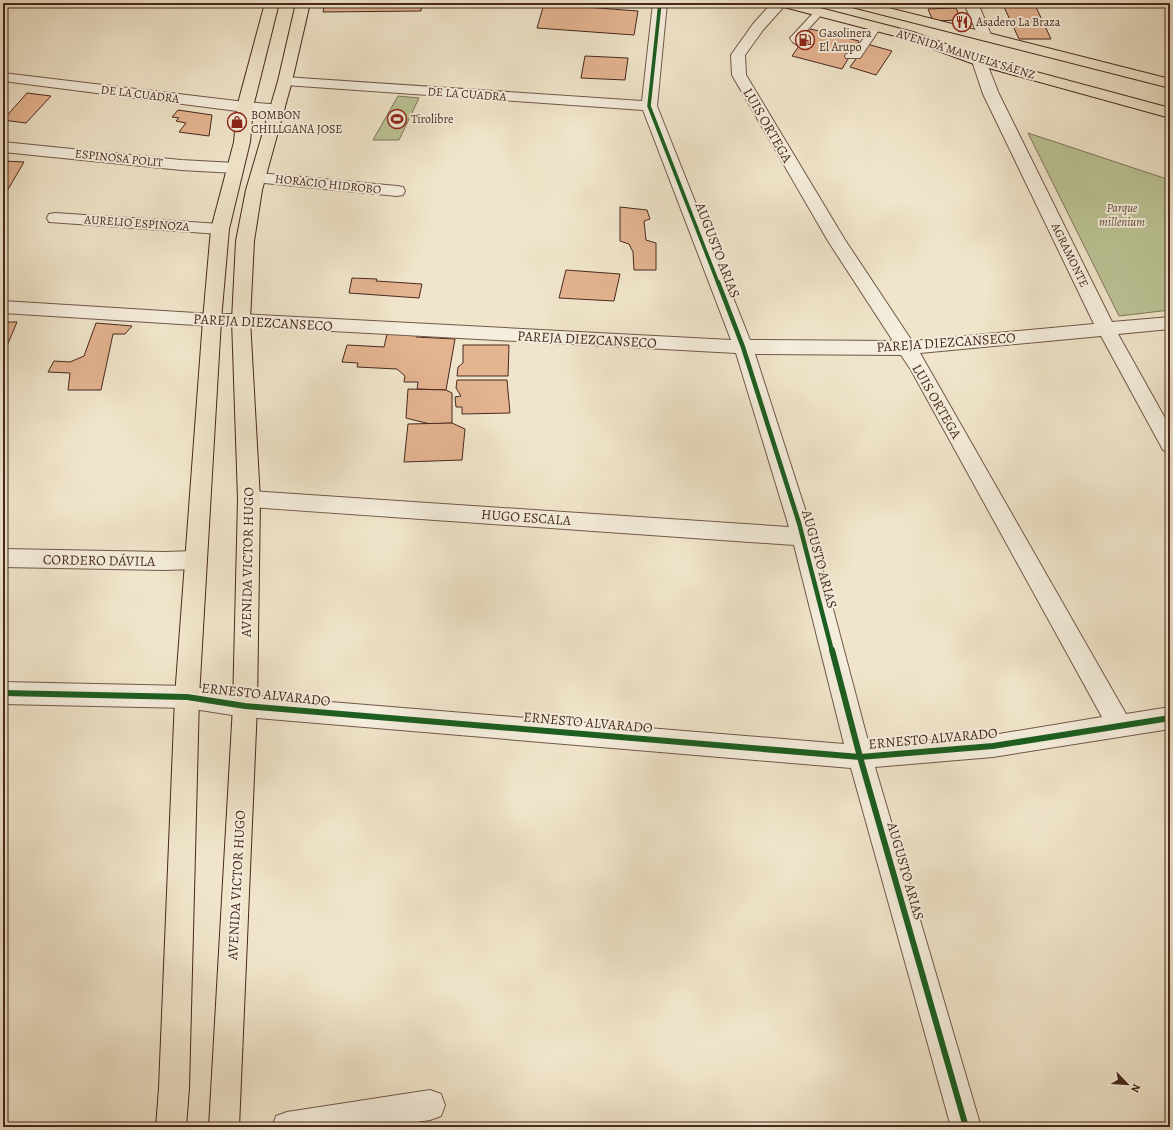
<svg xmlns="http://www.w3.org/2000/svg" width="1173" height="1130" viewBox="0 0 1173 1130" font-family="Alegreya,serif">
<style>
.green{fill:#bbc496;stroke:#81765a}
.building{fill:#e4b491;stroke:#47281d}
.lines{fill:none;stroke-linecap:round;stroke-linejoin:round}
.service-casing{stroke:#715748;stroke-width:2}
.minor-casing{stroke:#715748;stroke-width:2}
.primary-casing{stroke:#47281d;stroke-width:2}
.service{fill:#f5eedd;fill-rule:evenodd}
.minor{fill:#f5eedd;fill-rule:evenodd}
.primary{fill:#f0e5cb;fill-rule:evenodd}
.cycleway-far2-casing{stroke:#f5eedd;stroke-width:5.5}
.cycleway-far1-casing{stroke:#f5eedd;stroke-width:7}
.cycleway-casing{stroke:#f5eedd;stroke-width:8}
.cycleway-far2{stroke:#1b5e20;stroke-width:3.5}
.cycleway-far1{stroke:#1b5e20;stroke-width:4.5}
.cycleway{stroke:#1b5e20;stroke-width:6}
.labels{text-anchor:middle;stroke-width:4;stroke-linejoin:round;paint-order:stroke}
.far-poi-label{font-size:12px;fill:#47281d;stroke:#f5eedd;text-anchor:start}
.far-street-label{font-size:12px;fill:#47281d;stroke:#f5eedd}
.far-park-label{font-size:12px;font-style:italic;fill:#644f3b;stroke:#f5eedd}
.street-label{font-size:14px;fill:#47281d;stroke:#f5eedd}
</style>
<rect width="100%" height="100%" fill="#f0e5cb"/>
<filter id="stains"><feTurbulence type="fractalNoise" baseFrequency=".005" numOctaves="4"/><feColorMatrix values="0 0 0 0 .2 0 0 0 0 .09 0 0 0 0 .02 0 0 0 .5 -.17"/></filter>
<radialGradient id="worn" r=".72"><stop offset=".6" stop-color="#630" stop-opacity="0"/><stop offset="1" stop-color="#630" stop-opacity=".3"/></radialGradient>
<g class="green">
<path d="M398 96 419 98 399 140H373Z"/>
<path d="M1028 133 1170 180V310L1119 316Z"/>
</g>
<g class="building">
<path d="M325 3H422L421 11 323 12Z"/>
<path d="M544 4 638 11 634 35 537 28Z"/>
<path d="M1004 7H1036L1051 39H1019Z"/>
<path d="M956 8 961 20 933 21 928 9Z"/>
<path d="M811 29 859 41 842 69 792 56Z"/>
<path d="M867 44 892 51 876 75 850 67Z"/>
<path d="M585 56 628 58 625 80 581 78Z"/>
<path d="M27 93 51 96 26 123 3 120Z"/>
<path d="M178 110 212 115 209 136 179 132 186 123 176 121 179 118 172 117Z"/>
<path d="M3 161 24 162 3 198Z"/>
<path d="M620 207 647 210 650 219 644 221 646 240 656 243V270H634L633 252 629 244 620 241Z"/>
<path d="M566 270 620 274 614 301 559 298Z"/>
<path d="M352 278 377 279 376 281 422 284 419 298 349 293Z"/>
<path d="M3 322H17L4 353H3Z"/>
<path d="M96 323 132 326 125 334H113L101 390H68L70 373 48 372 54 361 70 362 84 356Z"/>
<path d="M388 330 418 331 416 337 455 339 446 390 417 389 418 382H404L405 376 397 369 357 367 358 363 342 362 347 345 384 347Z"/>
<path d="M463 345H509L508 376H457L458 367 463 363Z"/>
<path d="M457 380H507L510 413 462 414V407H456L455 397 461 396 456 388Z"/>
<path d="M408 389 446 390 452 393V423L430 424 406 418Z"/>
<path d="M452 423 465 429 462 460 404 462 408 424Z"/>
</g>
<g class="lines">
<g class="service-casing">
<g id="service">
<path d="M819 9 824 12 800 38 807 43 805 45C799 47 793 44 790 38L792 36 816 10Z"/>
<path d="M876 24 881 27 860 58H846L845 56 846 54 853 53 873 25Z"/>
</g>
</g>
<g class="minor-casing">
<g id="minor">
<path d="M653 3H667L657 106 750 340 893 341 828 241 732 75 731 55 753 24 772 3H787L763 30 745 55 746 75 845 240 912 341 1094 324 983 94 972 61 974 58 979 57 984 58 986 61 999 94 1112 322 1170 317V329L1118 334 1170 427V453L1163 450 1101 336 920 353 1126 714 1170 707V729L993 757 875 767 981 1127H951L851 768 245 717 187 708 3 704V682L187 686 245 695 844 744 794 545 249 507 242 505 238 499 242 493 249 491 789 527 736 353 241 326H212L3 313V301L212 314H241L731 340 643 110 285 85 280 84 278 81 280 78 285 77 642 101ZM755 354 901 355 911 370 1102 717 993 735 869 745 814 537Z"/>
<path d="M964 3H978L991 35 989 38 984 39 979 38Z"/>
<path d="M3 73 245 102 282 105 285 108 282 111 277 113 245 112 3 81Z"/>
<path d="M3 142 181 160 235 163 241 165 243 168 241 171 235 173 181 170 3 152Z"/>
<path d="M259 173 397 186 403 187 405 191 403 195 397 196 253 182 251 178 253 174Z"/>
<path d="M55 213 220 224 226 225 229 229 226 233 220 234 49 222 47 218 49 214Z"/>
<path d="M3 549 164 552 196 551 204 554 207 560 204 566 196 569 164 570 3 567Z"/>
<path d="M430 1090 441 1094 445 1105 441 1116 430 1120 385 1127H272L276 1116 287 1112Z"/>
</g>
</g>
<g class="primary-casing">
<g id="primary">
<path d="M265 3H279L253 107 250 142 229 229 221 320 199 697 189 1088 186 1127H156L159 1088 175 697 203 320 211 229 234 142 237 107Z"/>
<path d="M296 3H310L292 81 262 190 254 241 250 320 260 499 257 706 239 1127H209L233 706 238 499 232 320 236 241 246 190 278 81Z"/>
<path d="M778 3H801L913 32 984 58 1170 108V118L974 64 903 38 780 6Z"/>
<path d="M846 3H869L1170 79V88L848 6Z"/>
</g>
</g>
<use href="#service" class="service"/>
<use href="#minor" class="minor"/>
<use href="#primary" class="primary"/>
<g class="cycleway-far2-casing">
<path id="cycleway-far2" d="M660 3 649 106 718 283"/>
</g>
<g class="cycleway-far1-casing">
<path id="cycleway-far1" d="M718 282 743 347 799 523 832 651"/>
</g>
<g class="cycleway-casing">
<g id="cycleway">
<path d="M832 650 860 757 966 1127"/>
<path d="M3 693 187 697 245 706 860 757 993 746 1170 718"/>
</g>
</g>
<use href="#cycleway-far2" class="cycleway-far2"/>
<use href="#cycleway-far1" class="cycleway-far1"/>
<use href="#cycleway" class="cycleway"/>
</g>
<defs>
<g id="restaurant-ring" transform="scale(1)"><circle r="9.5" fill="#f5eedd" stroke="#8f2418" stroke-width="1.5"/><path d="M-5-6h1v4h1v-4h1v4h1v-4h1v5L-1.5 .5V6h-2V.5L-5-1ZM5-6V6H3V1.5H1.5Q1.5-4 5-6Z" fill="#8f2418"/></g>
<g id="fuel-ring" transform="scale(1)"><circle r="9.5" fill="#f5eedd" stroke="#8f2418" stroke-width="1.5"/><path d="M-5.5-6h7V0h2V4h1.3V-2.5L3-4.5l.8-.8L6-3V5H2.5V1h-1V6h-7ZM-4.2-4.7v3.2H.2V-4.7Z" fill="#8f2418"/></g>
<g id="stadium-ring" transform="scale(1)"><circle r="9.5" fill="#f5eedd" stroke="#8f2418" stroke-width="1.5"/><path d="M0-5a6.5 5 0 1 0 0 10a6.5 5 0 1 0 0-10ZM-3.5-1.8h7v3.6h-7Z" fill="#8f2418"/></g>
<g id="shop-ring" transform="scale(1)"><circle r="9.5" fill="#f5eedd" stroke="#8f2418" stroke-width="1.5"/><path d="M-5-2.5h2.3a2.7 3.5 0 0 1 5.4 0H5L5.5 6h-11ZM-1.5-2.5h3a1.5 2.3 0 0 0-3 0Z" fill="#8f2418"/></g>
</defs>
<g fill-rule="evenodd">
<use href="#restaurant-ring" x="962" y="22"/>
<use href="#fuel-ring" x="805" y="40"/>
<use href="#stadium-ring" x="397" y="119"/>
<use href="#shop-ring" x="237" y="122"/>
</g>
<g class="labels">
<g class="far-poi-label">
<text x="976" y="26">Asadero La Braza</text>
<text x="819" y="37">Gasolinera<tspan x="819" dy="14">El Arupo</tspan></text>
<text x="251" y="119">BOMBON<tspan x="251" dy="14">CHILLGANA JOSE</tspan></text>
<text x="411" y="123">Tirolibre</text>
</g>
<g class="far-street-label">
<text transform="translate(966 54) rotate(17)" y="4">AVENIDA MANUELA SÁENZ</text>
<text transform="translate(140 94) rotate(7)" y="4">DE LA CUADRA</text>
<text transform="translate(467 94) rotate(4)" y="4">DE LA CUADRA</text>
<text transform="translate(119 158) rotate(6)" y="4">ESPINOSA POLIT</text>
<text transform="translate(328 184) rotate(6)" y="4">HORACIO HIDROBO</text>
<text transform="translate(137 223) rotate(4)" y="4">AURELIO ESPINOZA</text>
<text transform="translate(1070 255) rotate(64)" y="4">AGRAMONTE</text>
</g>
<g class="far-park-label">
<text x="1122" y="212">Parque<tspan x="1122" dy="14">millenium</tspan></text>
</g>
<g class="street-label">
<text transform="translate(768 125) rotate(60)" y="5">LUIS ORTEGA</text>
<text transform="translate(718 250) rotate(69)" y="5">AUGUSTO ARIAS</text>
<text transform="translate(263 322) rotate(3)" y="5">PAREJA DIEZCANSECO</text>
<text transform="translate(587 339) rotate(3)" y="5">PAREJA DIEZCANSECO</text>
<text transform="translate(946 342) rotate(-4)" y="5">PAREJA DIEZCANSECO</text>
<text transform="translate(937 401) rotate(60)" y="5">LUIS ORTEGA</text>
<text transform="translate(526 517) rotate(4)" y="5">HUGO ESCALA</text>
<text transform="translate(820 559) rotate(75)" y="5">AUGUSTO ARIAS</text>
<text transform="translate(99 560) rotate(1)" y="5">CORDERO DÁVILA</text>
<text transform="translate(247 562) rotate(-89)" y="5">AVENIDA VICTOR HUGO</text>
<text transform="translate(266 694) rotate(6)" y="5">ERNESTO ALVARADO</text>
<text transform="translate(588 722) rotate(5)" y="5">ERNESTO ALVARADO</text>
<text transform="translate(933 738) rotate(-5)" y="5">ERNESTO ALVARADO</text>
<text transform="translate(906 871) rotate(74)" y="5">AUGUSTO ARIAS</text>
<text transform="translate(236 885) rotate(-87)" y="5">AVENIDA VICTOR HUGO</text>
</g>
</g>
<rect width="1173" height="1130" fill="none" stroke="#f0e5cb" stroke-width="16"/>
<rect x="4" y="4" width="1165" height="1122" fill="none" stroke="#47281d" stroke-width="2"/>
<rect x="8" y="8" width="1157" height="1114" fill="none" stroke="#47281d"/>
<g transform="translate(1127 1084) rotate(115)" stroke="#f5eedd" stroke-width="3" paint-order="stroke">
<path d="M0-3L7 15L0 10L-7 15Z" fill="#47281d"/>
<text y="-6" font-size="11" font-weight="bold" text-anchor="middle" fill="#47281d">N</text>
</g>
<rect width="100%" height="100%" filter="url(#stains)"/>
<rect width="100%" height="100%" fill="url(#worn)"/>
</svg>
